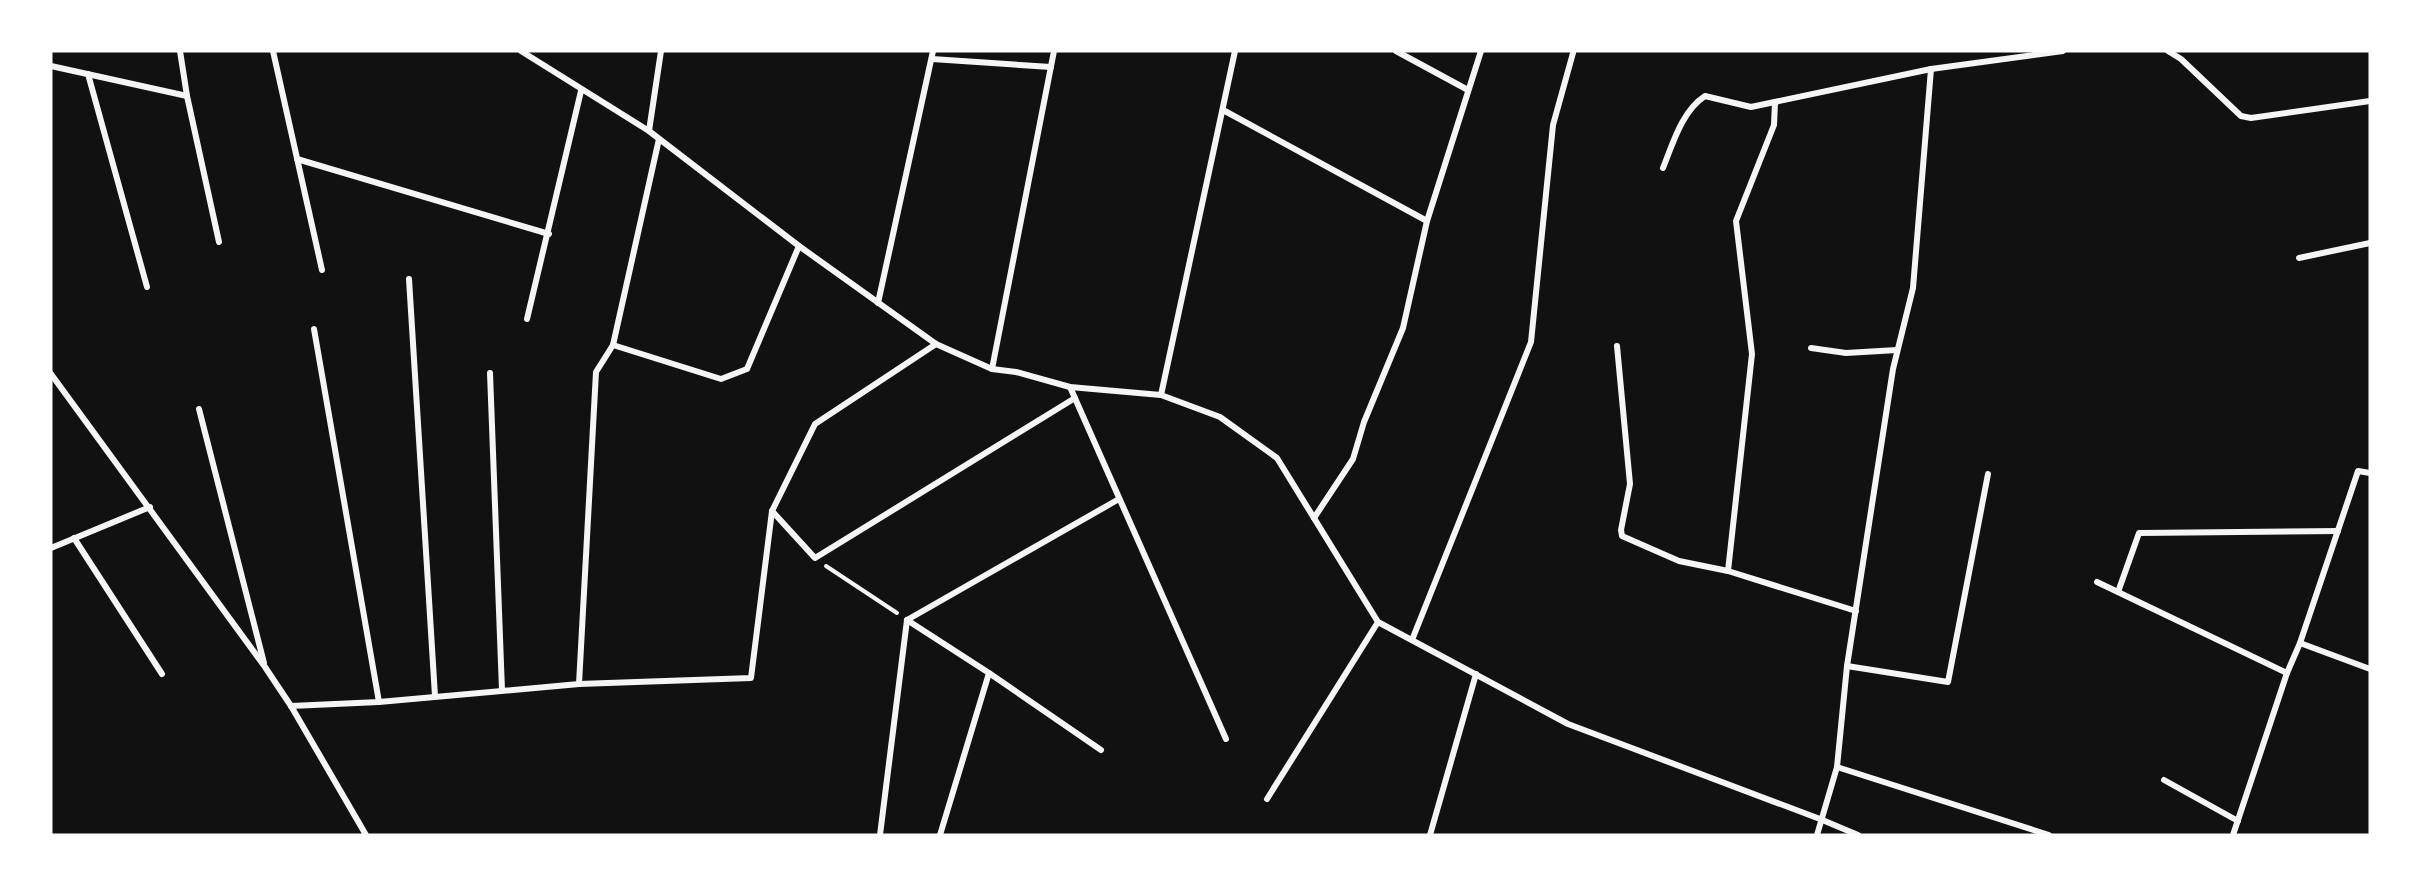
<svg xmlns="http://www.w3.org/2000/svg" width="2421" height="886" viewBox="0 0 2421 886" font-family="'Asap Condensed',sans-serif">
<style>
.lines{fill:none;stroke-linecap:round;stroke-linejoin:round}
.path{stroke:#f5f5f5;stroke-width:4}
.minor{stroke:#f5f5f5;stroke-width:6}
</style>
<rect width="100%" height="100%" fill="#111"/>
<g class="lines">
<path class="path" d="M826 566 897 613"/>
<g class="minor">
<path d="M180 51 187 96 219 242"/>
<path d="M273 51 322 270"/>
<path d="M521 51 649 131 799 246 936 344 992 369 1016 372 1070 387 1161 395 1220 417 1277 458 1378 622 1568 724 1820 819 1858 835"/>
<path d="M1396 51 1468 90"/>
<path d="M2168 51 2181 59 2241 116 2251 118 2370 101"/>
<path d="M932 59 1051 67"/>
<path d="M51 66 187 96"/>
<path d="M88 74 147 287"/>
<path d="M1223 110 1427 221"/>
<path d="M649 131 661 51"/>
<path d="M297 159 549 234"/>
<path d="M1663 168C1673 143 1682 111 1705 96L1751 107 1931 69 2063 51"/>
<path d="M2299 258 2370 243"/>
<path d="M409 279 435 696"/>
<path d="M878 303 933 51"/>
<path d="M527 319 581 91"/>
<path d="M314 329 379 702"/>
<path d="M613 345 659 139"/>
<path d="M1617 346 1630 484 1621 530 1622 536 1679 561 1728 571 1856 611"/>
<path d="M1811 348 1846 353 1897 350"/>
<path d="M992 369 1054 51"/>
<path d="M490 373 502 690"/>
<path d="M51 374 265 667 291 706 366 835"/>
<path d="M1070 387 1226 739"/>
<path d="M1161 395 1235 51"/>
<path d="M199 409 264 663"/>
<path d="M772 511 815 558 1075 398"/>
<path d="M1314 518 1353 459 1364 422 1403 328 1427 221 1481 51"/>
<path d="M74 538 162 674"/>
<path d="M51 548 150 507"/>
<path d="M1728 571 1752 354 1736 221 1774 125 1775 102"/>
<path d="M2097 582 2287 673"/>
<path d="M2118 592 2139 533 2338 531"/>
<path d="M907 620 1119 499"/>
<path d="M907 620 989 673 1101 750"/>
<path d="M1412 640 1531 342 1553 125 1573 53"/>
<path d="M2300 643 2370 669"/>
<path d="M1847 666 1948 682 1988 474"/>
<path d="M579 684 596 372 613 345 721 379 747 369 799 246"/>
<path d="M291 706 379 702 579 684 751 678 772 511 815 424 936 344"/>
<path d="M1837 767 2049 835"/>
<path d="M2164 780 2238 821"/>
<path d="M1267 799 1378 622"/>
<path d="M880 835 907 620"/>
<path d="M940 835 989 673"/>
<path d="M1430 835 1476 674"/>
<path d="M1817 835 1837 767 1847 666 1893 369 1913 288 1931 69"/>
<path d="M2233 835 2287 673 2300 643 2358 471 2370 473"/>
</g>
</g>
<rect width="2421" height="886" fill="none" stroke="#ffffff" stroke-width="105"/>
</svg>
